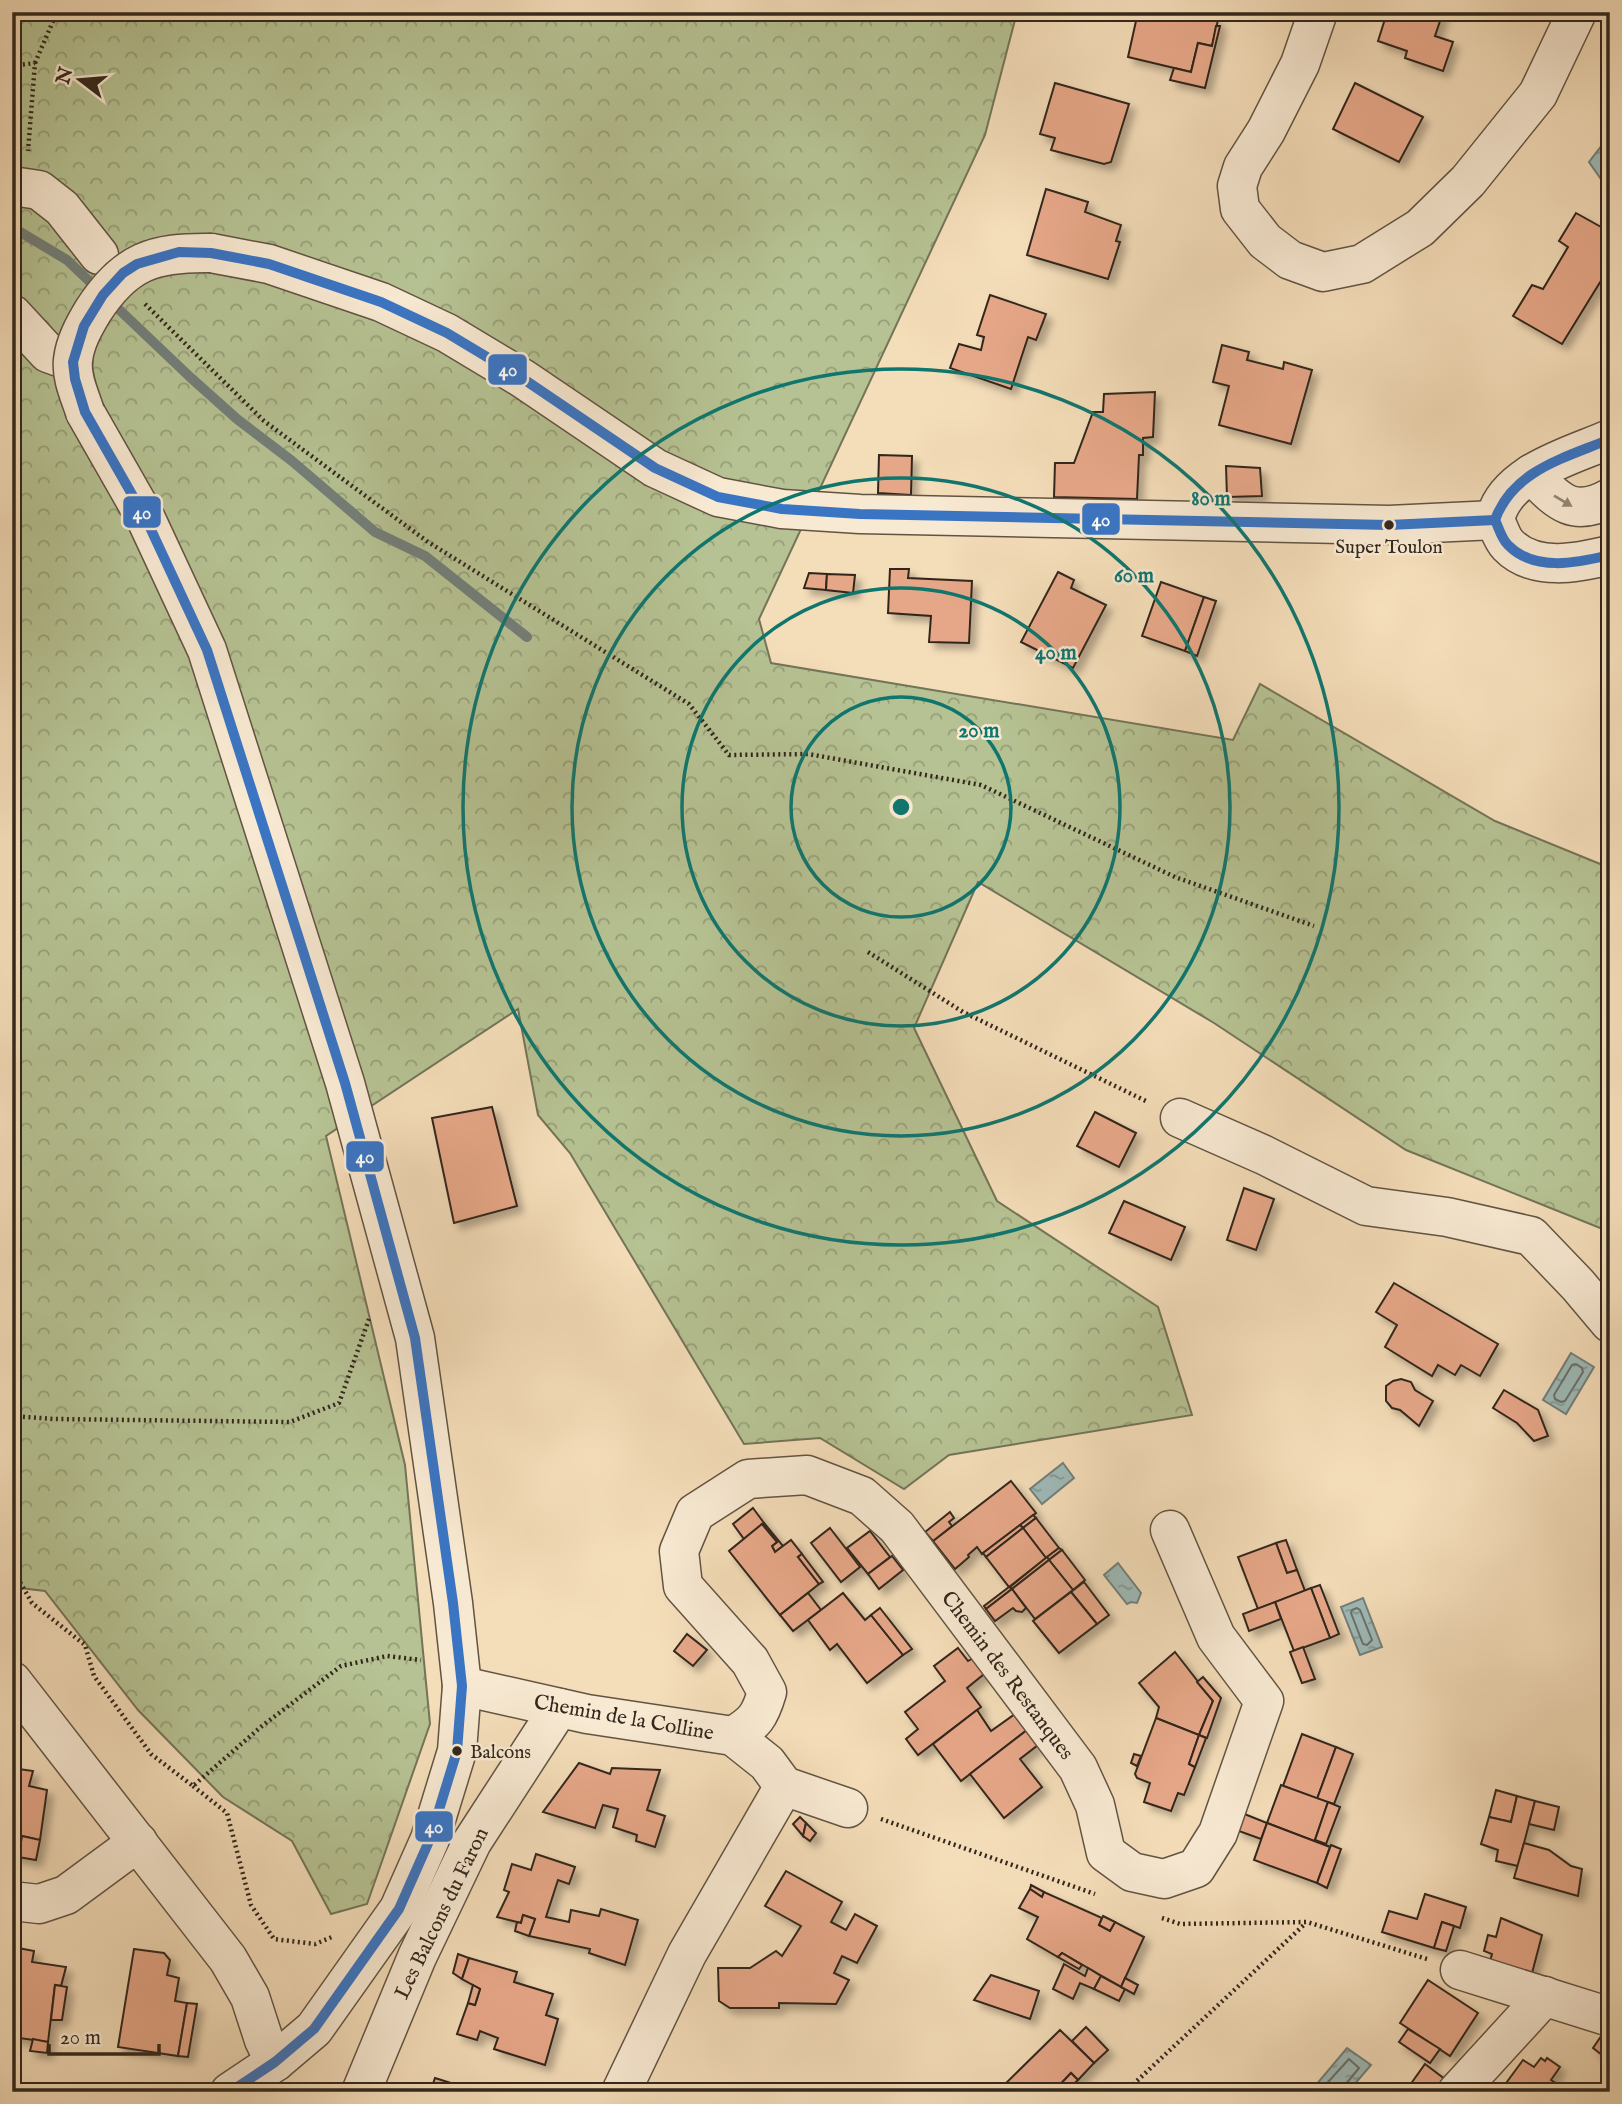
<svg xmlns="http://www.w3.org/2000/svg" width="1622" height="2104" viewBox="0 0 1622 2104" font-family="'IM FELL English',serif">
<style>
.forest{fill:url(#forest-crowns);stroke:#747458;stroke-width:2}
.water{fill:url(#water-ripples);stroke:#737f7a;stroke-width:2}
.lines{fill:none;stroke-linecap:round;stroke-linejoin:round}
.shore{stroke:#68706a;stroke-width:2}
.stream{stroke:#737f7a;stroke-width:10}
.building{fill:#e6a788;stroke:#32271c;stroke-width:2;filter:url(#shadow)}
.minor-casing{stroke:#625443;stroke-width:41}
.path{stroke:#32271c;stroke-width:4.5;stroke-dasharray:2 3.5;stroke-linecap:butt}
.minor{stroke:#f8e9d2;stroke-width:38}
.minor-bridge-casing{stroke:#625443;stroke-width:41;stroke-linecap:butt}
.minor-bridge{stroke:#f8e9d2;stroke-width:38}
.bus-1-casing{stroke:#f8e9d2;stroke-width:16}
.bus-1{stroke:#3a75c4;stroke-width:10}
.oneway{fill:#958877}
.ring{fill:none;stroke:#0f766e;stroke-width:3.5}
.bus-dot{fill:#32271c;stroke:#f8e9d2;stroke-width:2.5}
.labels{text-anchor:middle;stroke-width:5;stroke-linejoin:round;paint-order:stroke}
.bus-label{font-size:19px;fill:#32271c;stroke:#f8e9d2}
.street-label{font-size:21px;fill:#32271c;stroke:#f8e9d2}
.centre{fill:#0f766e;stroke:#f8e9d2;stroke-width:3.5}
.ring-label{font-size:21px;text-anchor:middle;font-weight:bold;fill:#0f766e;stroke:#f8e9d2;stroke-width:5;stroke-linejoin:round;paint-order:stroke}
.line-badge{stroke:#f8e9d2;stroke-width:2.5}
.badge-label{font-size:19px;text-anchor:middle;font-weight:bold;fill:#fff}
</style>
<defs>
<pattern id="forest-crowns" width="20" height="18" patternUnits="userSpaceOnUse" patternTransform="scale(1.75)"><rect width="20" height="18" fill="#b6c293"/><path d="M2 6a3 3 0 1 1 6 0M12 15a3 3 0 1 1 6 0" fill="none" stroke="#959e77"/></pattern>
<pattern id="water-ripples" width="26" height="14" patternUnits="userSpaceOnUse" patternTransform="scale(1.75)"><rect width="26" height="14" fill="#9ebab8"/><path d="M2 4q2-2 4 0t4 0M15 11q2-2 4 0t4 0" fill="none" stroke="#819795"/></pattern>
<filter id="shadow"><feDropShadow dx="6" dy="6" stdDeviation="3.5" flood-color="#0004"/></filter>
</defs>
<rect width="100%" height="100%" fill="#f4ddb9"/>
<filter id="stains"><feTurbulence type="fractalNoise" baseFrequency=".00286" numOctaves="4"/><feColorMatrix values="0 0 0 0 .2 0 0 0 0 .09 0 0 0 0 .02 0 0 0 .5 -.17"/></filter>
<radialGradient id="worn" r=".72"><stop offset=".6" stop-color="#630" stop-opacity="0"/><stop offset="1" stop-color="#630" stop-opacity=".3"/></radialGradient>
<path class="forest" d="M12 12H1017L985 135 759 619 771 663 1233 740 1260 684 1495 821 1610 868V1232L1406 1150 1214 1023 978 882 914 1028 997 1201 1158 1307 1192 1415 949 1455 904 1489 820 1438 744 1444 570 1153 538 1115 518 1009 326 1136 405 1465 430 1724 367 1904 331 1914 292 1841 223 1797 138 1710 45 1591 12 1587Z"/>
<g class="water">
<path d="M1606 140 1610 141V192L1589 162Z"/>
<path d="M1571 1353 1594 1367 1566 1414 1543 1400Z"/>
<path d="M1063 1463 1074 1478 1042 1504 1030 1489Z"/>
<path d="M1118 1563 1141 1593 1137 1603 1131 1602 1127 1604 1104 1575Z"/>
<path d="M1363 1598 1382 1647 1360 1655 1341 1607Z"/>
<path d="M1347 2048 1371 2065 1348 2092H1310Z"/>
</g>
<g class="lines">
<g class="shore">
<path d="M1576 1364 1582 1368 1583 1372 1565 1401 1561 1402 1555 1399 1554 1395 1572 1365Z"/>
<path d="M1357 1608 1360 1610 1372 1640 1367 1645 1363 1644 1351 1613 1352 1610Z"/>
<path d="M1319 2092 1349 2059 1359 2068 1345 2085 1343 2092"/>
</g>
<path class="stream" d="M12 227 67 260 190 377 237 419 292 461 375 532 425 556 527 637"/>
</g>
<g class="building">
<path d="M1138 12H1186L1218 20 1212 46 1198 43 1191 72 1128 57Z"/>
<path d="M1397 12H1443L1435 36 1453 42 1443 71 1405 58 1407 51 1378 41 1385 19 1394 21Z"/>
<path d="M1216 26H1220L1205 88 1170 80 1174 68 1191 72 1198 43 1212 46Z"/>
<path d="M1055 83 1129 104 1111 162 1104 164 1051 150 1055 138 1040 134Z"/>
<path d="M1355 83 1423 117 1399 162 1333 129Z"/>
<path d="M1046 189 1088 202 1085 212 1121 225 1116 241 1120 242 1108 279 1027 255Z"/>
<path d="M1576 213 1610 232V272L1607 271 1562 344 1513 316 1532 285 1543 289 1568 247 1559 241Z"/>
<path d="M990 295 1046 314 1036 340 1028 337 1011 389 950 368 959 344 981 350 984 337 977 335Z"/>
<path d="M1222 345 1249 352 1247 360 1283 369 1284 362 1312 370 1291 444 1219 425 1229 386 1213 382Z"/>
<path d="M1155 392 1153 437 1143 438V455H1139L1137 499 1054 497 1055 463H1074L1093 412H1103L1104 394Z"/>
<path d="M879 455 912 456 911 495 878 493Z"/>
<path d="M1226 466 1260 468 1262 496 1227 497Z"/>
<path d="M890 569H909L908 578 972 581 969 643 929 642 931 616 888 613Z"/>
<path d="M1058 572 1074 580 1071 588 1106 605 1073 668 1021 642Z"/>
<path d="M809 573 827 574 826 590 804 588Z"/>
<path d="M827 574 855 575 853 593 826 590Z"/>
<path d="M1161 582 1204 597 1185 651 1142 636Z"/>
<path d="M1204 597 1216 601 1197 656 1185 651Z"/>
<path d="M492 1107 517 1206 454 1223 432 1118Z"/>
<path d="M1095 1112 1136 1133 1119 1167 1077 1146Z"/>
<path d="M1244 1188 1274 1199 1256 1250 1227 1240Z"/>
<path d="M1124 1201 1185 1227 1171 1260 1109 1233Z"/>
<path d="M1394 1283 1498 1344 1480 1376 1461 1365 1455 1375 1438 1365 1432 1376 1385 1347 1397 1325 1376 1312Z"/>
<path d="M1401 1379 1411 1382 1415 1390 1433 1401 1419 1426 1400 1410 1392 1408 1386 1401V1386L1393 1381Z"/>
<path d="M1504 1390 1538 1410 1548 1436 1534 1441 1517 1423 1493 1408Z"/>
<path d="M1011 1481 1036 1513 982 1554 977 1547 968 1555 969 1557 955 1569 933 1541Z"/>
<path d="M753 1508 764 1523 744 1539 733 1524Z"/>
<path d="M950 1512 954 1518 949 1522 952 1526 933 1541 925 1532Z"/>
<path d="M1033 1515 1036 1518 1023 1528 1020 1525Z"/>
<path d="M1036 1518 1059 1548 1046 1558 1023 1528Z"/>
<path d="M764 1523 783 1546 775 1552 772 1546 777 1542 762 1524Z"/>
<path d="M762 1524 777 1542 772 1546 775 1552 791 1540 802 1554 798 1557 819 1584 780 1615 729 1551Z"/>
<path d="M1020 1525 1023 1528 986 1557 983 1553Z"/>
<path d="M830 1528 860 1567 841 1582 811 1543Z"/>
<path d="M1023 1528 1046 1558 1009 1587 986 1557Z"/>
<path d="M870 1531 890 1557 868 1574 847 1548Z"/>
<path d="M1286 1540 1297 1570 1287 1573 1276 1543Z"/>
<path d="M1276 1543 1287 1573 1297 1570 1305 1591 1258 1609 1238 1557Z"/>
<path d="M1059 1548 1062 1550 1049 1560 1047 1557Z"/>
<path d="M1062 1550 1085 1580 1073 1590 1049 1560Z"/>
<path d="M802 1554 823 1582 819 1584 798 1557Z"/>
<path d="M892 1556 903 1570 879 1589 868 1574Z"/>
<path d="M1047 1557 1049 1560 1012 1589 1010 1587Z"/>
<path d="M1049 1560 1073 1590 1035 1619 1012 1589Z"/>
<path d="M1084 1582 1109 1615 1097 1624 1071 1592Z"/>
<path d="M1320 1585 1339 1634 1330 1638 1311 1588Z"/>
<path d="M1009 1587 1012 1589 986 1609 984 1606Z"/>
<path d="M1311 1588 1330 1638 1294 1651 1275 1602Z"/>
<path d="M1012 1589 1026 1608 1022 1612 1016 1611 1013 1608 995 1621 986 1609Z"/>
<path d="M1071 1592 1097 1624 1059 1653 1033 1621Z"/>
<path d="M808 1593 821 1610 793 1631 780 1615Z"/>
<path d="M843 1593 865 1620 871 1615 903 1655 867 1683 837 1644 830 1650 808 1620Z"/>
<path d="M1275 1602 1281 1619 1249 1631 1243 1614Z"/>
<path d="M880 1608 912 1649 903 1655 871 1615Z"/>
<path d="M687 1634 707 1650 693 1666 674 1651Z"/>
<path d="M1303 1647 1315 1679 1302 1683 1290 1652Z"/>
<path d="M958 1648 968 1661 977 1656 989 1670 967 1688 981 1707 918 1755 906 1739 918 1729 905 1712 945 1681 934 1666Z"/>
<path d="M1175 1652 1213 1701 1199 1735 1156 1718 1159 1707 1139 1683Z"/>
<path d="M1203 1677 1221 1698 1207 1738 1199 1735 1213 1701 1197 1682Z"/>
<path d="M977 1710 991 1731 1015 1714 1027 1730 961 1781 933 1744Z"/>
<path d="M1156 1718 1199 1735 1189 1764 1195 1767 1184 1795 1178 1793 1171 1811 1144 1802 1150 1783 1137 1778 1135 1774Z"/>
<path d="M1027 1730 1038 1745 1020 1759 1042 1787 1004 1818 970 1774Z"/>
<path d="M1302 1734 1336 1747 1317 1799 1283 1786Z"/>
<path d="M1199 1735 1206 1738 1195 1767 1189 1764Z"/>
<path d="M1336 1747 1353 1754 1334 1804 1317 1799Z"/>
<path d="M1134 1754 1141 1756 1137 1766 1131 1763Z"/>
<path d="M579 1763 610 1774 612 1768 660 1770 647 1810 665 1816 655 1847 636 1841 637 1835 613 1827 618 1809 603 1805 595 1828 543 1812Z"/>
<path d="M12 1768 33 1771 29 1786 47 1790 40 1840 22 1836 21 1842 12 1840Z"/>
<path d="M1281 1785 1328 1802 1315 1840 1330 1847 1267 1823Z"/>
<path d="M1496 1790 1517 1796 1511 1822 1489 1817Z"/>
<path d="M1517 1796 1535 1801 1518 1866 1496 1861 1498 1850 1481 1844 1489 1817 1511 1822Z"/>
<path d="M1535 1801 1559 1807 1554 1830 1529 1824Z"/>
<path d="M1328 1802 1340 1807 1326 1844 1315 1840Z"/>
<path d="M1242 1813 1267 1823 1261 1839 1236 1830Z"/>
<path d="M800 1817 806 1823 803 1836 793 1824Z"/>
<path d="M806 1823 816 1833 810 1841 803 1836Z"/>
<path d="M1267 1823 1330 1847 1317 1883 1254 1860Z"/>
<path d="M22 1836 40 1840 36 1860 12 1856V1840L21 1842Z"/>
<path d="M1524 1843 1549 1850 1571 1866 1582 1869 1578 1896 1514 1878Z"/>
<path d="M1331 1845 1341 1849 1327 1888 1317 1883Z"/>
<path d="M536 1854 575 1867 569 1884 558 1880 546 1917 569 1922 571 1910 599 1916 601 1909 638 1920 625 1965 589 1953 590 1949 529 1936 535 1919 523 1915 521 1923 497 1917 509 1892 504 1890 512 1864 531 1870Z"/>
<path d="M786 1871 842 1902 831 1922 846 1930 855 1914 877 1926 857 1963 842 1956 834 1973 849 1980 836 2004 779 2003V2008H730L719 2001 718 1968H750L776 1951 782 1956 801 1926 765 1906Z"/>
<path d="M1031 1885 1044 1892 1042 1897 1030 1889Z"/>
<path d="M1030 1889 1042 1897 1044 1892 1102 1918 1099 1925 1110 1931 1115 1922 1144 1937 1121 1987 1062 1953 1058 1957 1027 1939 1038 1917 1019 1908Z"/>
<path d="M1425 1894 1466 1907 1460 1928 1442 1922 1434 1948 1382 1932 1389 1911 1417 1919Z"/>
<path d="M523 1915 535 1919 529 1936 515 1931 517 1922 521 1923Z"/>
<path d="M1103 1916 1115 1922 1110 1931 1099 1925Z"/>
<path d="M1501 1918 1542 1935 1531 1977 1489 1965 1492 1954 1484 1951 1488 1935 1496 1937Z"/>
<path d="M1442 1922 1454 1926 1446 1951 1434 1948Z"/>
<path d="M13 1947 34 1951 32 1962 66 1967 61 1986 55 1985 48 2042 12 2037Z"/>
<path d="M134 1949 164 1953 170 1960 167 1975 179 1978 175 2001 187 2003 178 2056 118 2047Z"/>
<path d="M1062 1953 1082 1965 1079 1969 1058 1957Z"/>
<path d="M458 1954 469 1958 462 1979 453 1973Z"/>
<path d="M469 1958 517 1972 514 1982 553 1994 546 2015 558 2019 545 2065 494 2049 498 2038 480 2031 477 2040 457 2034 468 2003 475 2005 480 1989 462 1979Z"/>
<path d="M1064 1964 1085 1976 1088 1968 1101 1976 1094 1989 1080 1983 1073 1999 1053 1989Z"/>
<path d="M991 1975 1039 1991 1030 2019 974 2000Z"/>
<path d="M1101 1976 1125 1989 1119 2001 1094 1989Z"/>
<path d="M1125 1978 1138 1985 1134 1994 1121 1987Z"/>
<path d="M1428 1980 1478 2013 1450 2056 1400 2023Z"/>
<path d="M55 1985 67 1987 62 2020H51Z"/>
<path d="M473 1985 480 1989 475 2005 468 2003Z"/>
<path d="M187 2003 197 2004 188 2057 178 2056Z"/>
<path d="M1086 2027 1108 2050 1094 2063 1072 2041Z"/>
<path d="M1408 2029 1440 2049 1430 2063 1399 2042Z"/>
<path d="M1606 2029 1610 2032V2052L1606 2058 1593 2048Z"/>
<path d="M1060 2030 1094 2063 1078 2080 1071 2073 1053 2092H997Z"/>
<path d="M33 2039 48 2042 47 2053 30 2051Z"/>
<path d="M1541 2058 1545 2061 1547 2058 1560 2067 1551 2080 1567 2090 1565 2092 1501 2090 1523 2060 1534 2067Z"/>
<path d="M1425 2064 1450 2083 1442 2092H1419L1410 2085Z"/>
<path d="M1071 2073 1078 2080 1065 2092H1053Z"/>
<path d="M435 2078 479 2092H430Z"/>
</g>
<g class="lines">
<g class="minor-casing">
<g id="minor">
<path d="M1318 12 1300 64 1266 131 1243 167 1237 186 1240 209 1265 241 1290 260 1323 272 1362 264 1420 228 1468 181 1538 94 1577 12"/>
<path d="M12 186 39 190 62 208 99 255"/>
<path d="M211 253 269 264 381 302 447 333 522 378 655 468 718 497 782 509 860 514 1389 525 1495 520"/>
<path d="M12 314 48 353 73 362"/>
<path d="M85 412 146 519 207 650 345 1083 415 1338 453 1603 462 1686 457 1751 430 1839 399 1909 314 2029 275 2062 230 2092"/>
<path d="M1531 474C1557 500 1572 519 1610 498"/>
<path d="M1495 520C1504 473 1571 456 1610 439"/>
<path d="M1495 520C1499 528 1502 539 1508 545 1534 572 1578 563 1610 555"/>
<path d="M1180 1118 1264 1155 1366 1206 1447 1217 1531 1236 1578 1285 1610 1323"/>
<path d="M12 1681 228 1959 250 1997 264 2040 275 2062"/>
<path d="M462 1686 587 1714 733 1736 767 1763 784 1786 848 1808"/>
<path d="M733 1736C755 1723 760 1716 767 1692L750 1661 683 1586 679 1551 695 1513 748 1479 807 1475 862 1496 897 1527 1078 1768 1095 1805 1106 1853 1132 1872 1164 1879 1196 1868 1218 1833 1264 1701 1216 1637 1170 1530"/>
<path d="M12 1901 39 1904 66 1895 138 1842"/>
<path d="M1460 1970 1610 2017"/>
<path d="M361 2092 417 1957 472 1842 559 1708"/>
<path d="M621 2092 687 1954 784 1786"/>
<path d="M1457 2092 1545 1996"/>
</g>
</g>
<g class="path">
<path d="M35 63 57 12"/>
<path d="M12 66 35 63 28 151"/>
<path d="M145 304 264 421 428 542 689 704 729 755 808 754 981 785 1175 877 1314 926"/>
<path d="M868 952 963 1012 1148 1102"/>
<path d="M12 1416 54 1419 290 1422 339 1403 369 1319"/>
<path d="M12 1568 32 1603 85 1645 94 1676 151 1754 193 1786 262 1726 341 1666 387 1656 421 1660"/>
<path d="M193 1786 227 1813 251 1905 274 1939 315 1944 332 1937"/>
<path d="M881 1819 1095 1894"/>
<path d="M1162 1918 1180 1924 1307 1922 1427 1959"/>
<path d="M1125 2092 1306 1923"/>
</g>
<use href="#minor" class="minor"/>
<g class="minor-bridge-casing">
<path id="minor-bridge" d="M85 412C80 396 71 378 73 360 75 342 84 326 93 311 125 261 154 252 211 253"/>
</g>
<use href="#minor-bridge" class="minor-bridge"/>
<g class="bus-1-casing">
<g id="bus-1">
<path d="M1495 520C1513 470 1565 458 1610 439"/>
<path d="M1495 520C1499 528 1501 538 1508 545 1534 572 1577 563 1610 555"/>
<path d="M230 2092 275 2062 314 2029 399 1909 430 1839 457 1751 462 1686 453 1603 415 1338 345 1083 207 650 146 519 85 412 75 379 73 362 84 326 103 295 123 273 137 264 179 252 211 253 269 264 381 302 447 333 522 378 655 468 718 497 782 509 860 514 1389 525 1495 520"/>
</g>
</g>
<use href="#bus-1" class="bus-1"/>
</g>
<defs><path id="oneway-solid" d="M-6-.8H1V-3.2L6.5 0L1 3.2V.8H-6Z" transform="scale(1.75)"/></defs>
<use class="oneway" href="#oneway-solid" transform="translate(1563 501) rotate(31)"/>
<g class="ring">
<circle cx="901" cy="807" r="110"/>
<circle cx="901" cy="807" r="219"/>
<circle cx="901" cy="807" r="329"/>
<circle cx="901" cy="807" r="438"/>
</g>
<g class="bus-dot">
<circle cx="1389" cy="525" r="6"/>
<circle cx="457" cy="1751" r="6"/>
</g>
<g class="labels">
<g class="bus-label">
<text x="1389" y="553">Super Toulon</text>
<text x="470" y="1758" text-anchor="start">Balcons</text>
</g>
<g class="street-label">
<text transform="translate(1008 1675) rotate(53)" y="7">Chemin des Restanques</text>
<text transform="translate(624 1717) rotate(10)" y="7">Chemin de la Colline</text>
<text transform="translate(441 1913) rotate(-64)" y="7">Les Balcons du Faron</text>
</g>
</g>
<circle cx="901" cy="807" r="10" class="centre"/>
<g class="ring-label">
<text x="1211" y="505">80 m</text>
<text x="1134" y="582">60 m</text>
<text x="1056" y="659">40 m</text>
<text x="979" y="737">20 m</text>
</g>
<g class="line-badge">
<rect x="487" y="353" width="41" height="33" rx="7" fill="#3a75c4"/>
<rect x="122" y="495" width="40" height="34" rx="7" fill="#3a75c4"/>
<rect x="1081" y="502" width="40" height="34" rx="7" fill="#3a75c4"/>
<rect x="345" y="1140" width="40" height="33" rx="7" fill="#3a75c4"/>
<rect x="414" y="1810" width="40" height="33" rx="7" fill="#3a75c4"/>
</g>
<g class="badge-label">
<text x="508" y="376">40</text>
<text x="142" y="519">40</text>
<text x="1101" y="526">40</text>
<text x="365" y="1163">40</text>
<text x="434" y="1833">40</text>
</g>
<rect width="1622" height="2104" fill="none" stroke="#f4ddb9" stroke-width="42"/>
<rect x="14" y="14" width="1594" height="2076" fill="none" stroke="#32271c" stroke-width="3.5"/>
<rect x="21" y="21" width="1580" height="2062" fill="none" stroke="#32271c" stroke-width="2"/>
<g transform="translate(80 80) rotate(286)" stroke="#f8e9d2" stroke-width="5" paint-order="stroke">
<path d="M0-5L12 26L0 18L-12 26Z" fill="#32271c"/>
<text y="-10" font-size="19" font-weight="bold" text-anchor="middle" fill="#32271c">N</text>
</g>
<path d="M49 2044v10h110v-10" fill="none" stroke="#32271c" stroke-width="3.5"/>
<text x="60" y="2044" font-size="21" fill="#32271c" stroke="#f8e9d2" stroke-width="5" paint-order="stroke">20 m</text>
<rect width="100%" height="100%" filter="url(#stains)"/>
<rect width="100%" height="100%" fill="url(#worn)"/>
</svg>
